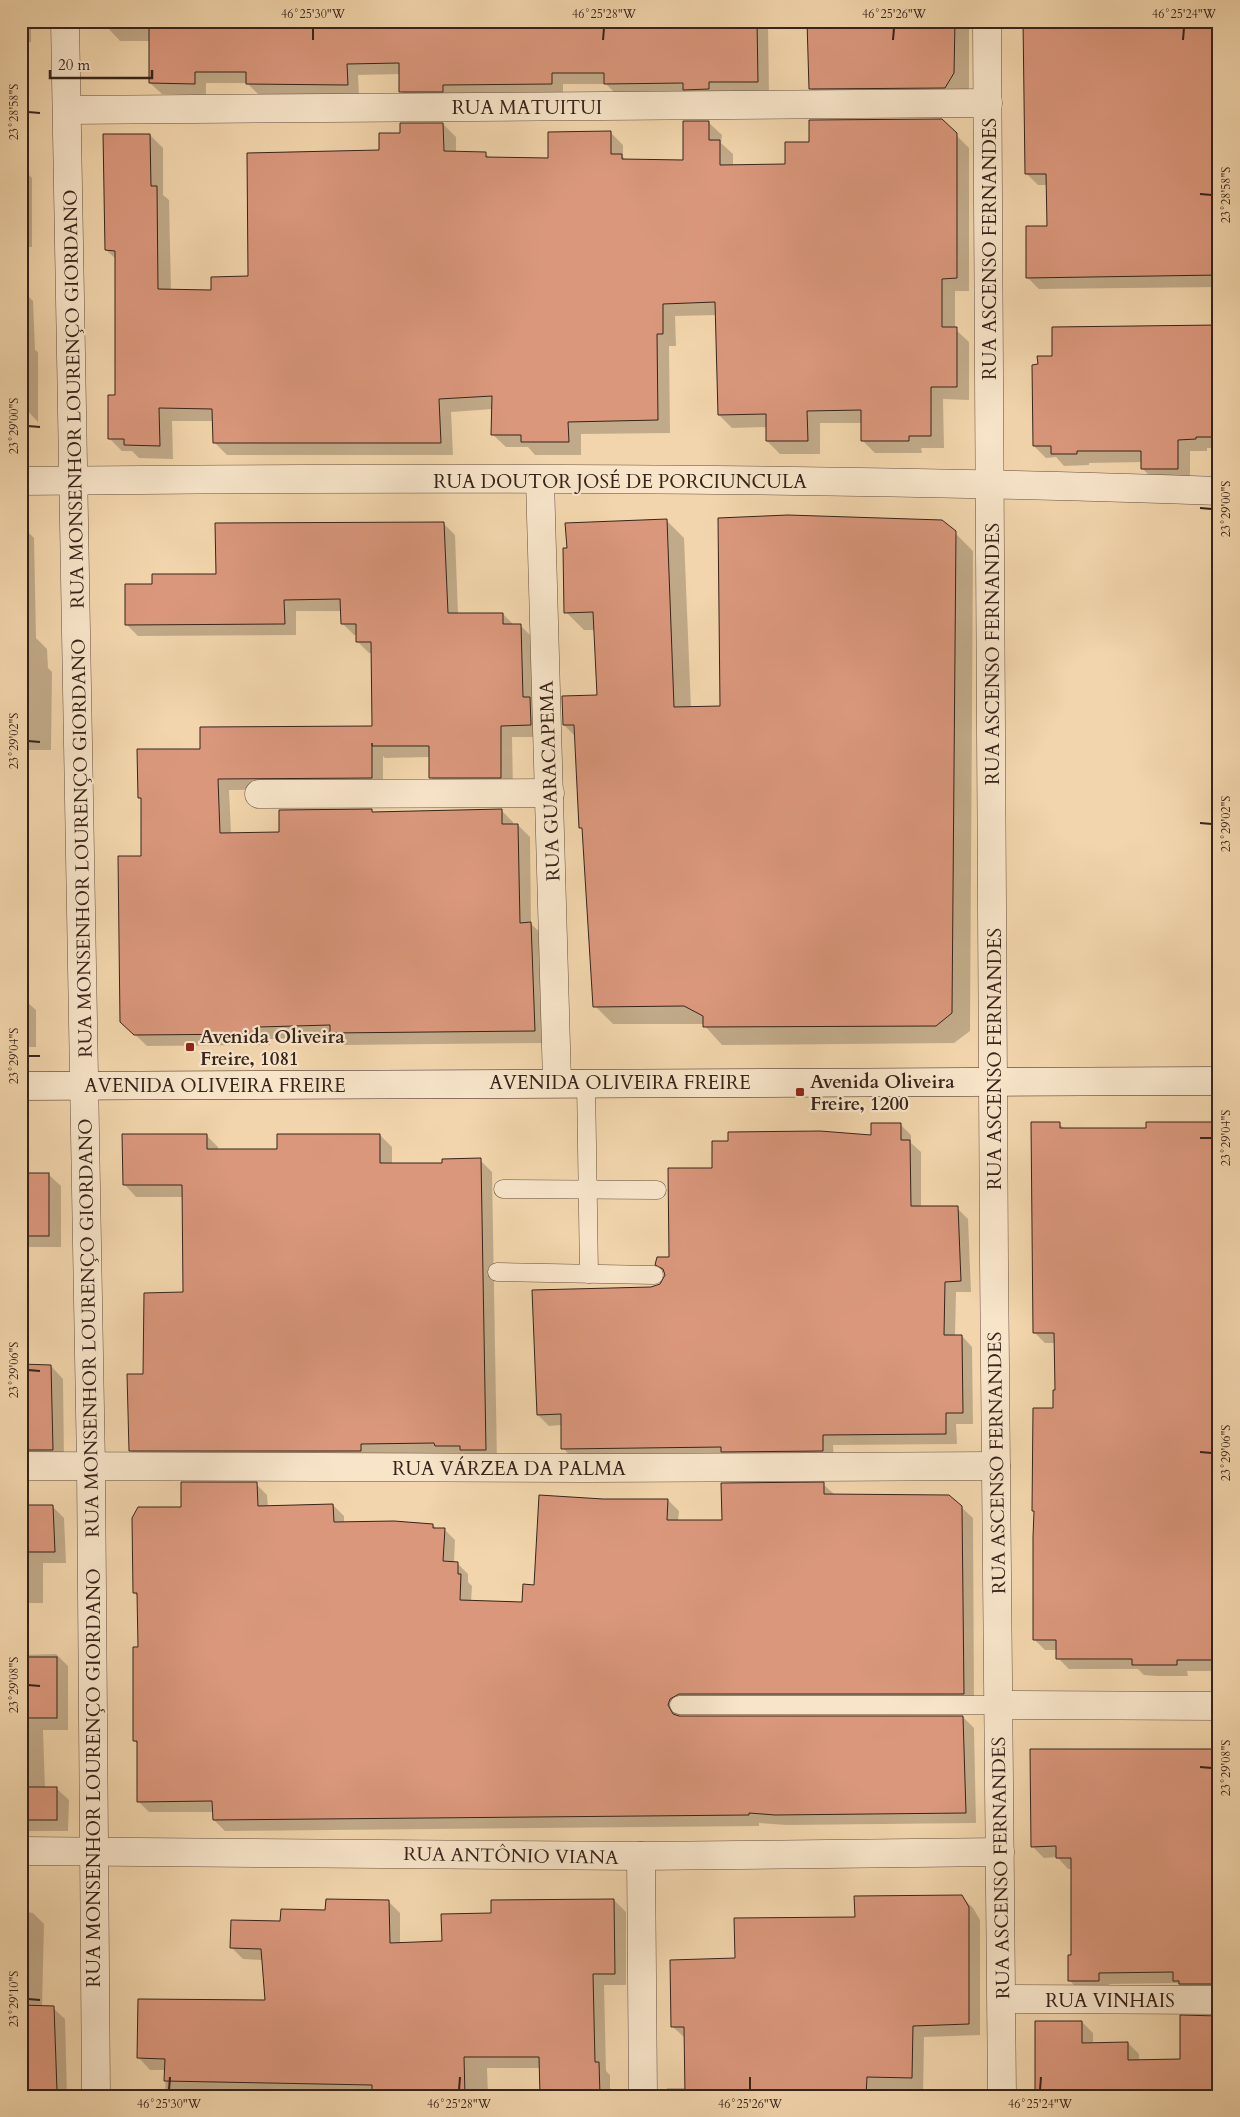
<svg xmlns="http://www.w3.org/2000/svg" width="1240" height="2117" viewBox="0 0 1240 2117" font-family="Cardo,serif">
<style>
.shadow{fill:#0003}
.building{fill:#da977c;stroke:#37241b}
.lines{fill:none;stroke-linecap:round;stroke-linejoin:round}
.lane-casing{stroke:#66503f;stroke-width:19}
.street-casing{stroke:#66503f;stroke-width:29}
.secondary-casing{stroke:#37241b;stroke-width:29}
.lane{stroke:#f7e4c9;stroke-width:18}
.street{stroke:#f7e4c9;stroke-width:28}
.secondary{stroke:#f7e4c9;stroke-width:28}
.ticks{fill:none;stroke:#37241b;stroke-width:2}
.poi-dot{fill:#8f2418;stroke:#f7e4c9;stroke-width:2}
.labels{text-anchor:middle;stroke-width:4.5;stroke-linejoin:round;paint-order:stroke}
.street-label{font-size:19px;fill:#37241b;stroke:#f7e4c9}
.poi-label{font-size:19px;font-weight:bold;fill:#37241b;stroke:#f7e4c9;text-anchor:start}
.neatline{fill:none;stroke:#37241b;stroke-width:2}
.ticks-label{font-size:12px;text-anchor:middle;fill:#37241b}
</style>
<rect width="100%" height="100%" fill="#f2d5ac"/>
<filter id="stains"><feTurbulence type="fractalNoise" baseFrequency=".004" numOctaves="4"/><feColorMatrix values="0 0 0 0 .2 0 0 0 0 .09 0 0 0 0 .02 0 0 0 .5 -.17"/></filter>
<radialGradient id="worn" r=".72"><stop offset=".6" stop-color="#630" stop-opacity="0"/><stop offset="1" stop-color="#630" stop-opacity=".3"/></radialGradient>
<g class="shadow">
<path d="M21 21H31V42L21 43Z"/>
<path d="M109 21H768L769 93 617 95 606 84H563V95L412 103 401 91 400 74 358 75 359 96 259 95 247 83H206V95L162 94 150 83V41H120L109 29Z"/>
<path d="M808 21H969V88L960 102 825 103 810 88Z"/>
<path d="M1219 21V287L1039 289 1027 277 1048 227V185H1038L1026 173Z"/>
<path d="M941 120 969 148V291H955V329L969 342V400L943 399 944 448H921L922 453H875L862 440V423H820V454H780L767 441V427L732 428 719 415 717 315 675 316 676 346H669L670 433 581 434V455H535L528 447H506L492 434 493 409 451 412 453 455H227L214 442V421H172L173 459 139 458 132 451H122L109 438 116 396V259L106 250 150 135 163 148V195L169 200 171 291H212L249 277 381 151 401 135 443 124 456 137V153H485L490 158 549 159 610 132 623 145V157L626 160 684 161 708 122 722 135 721 143 733 154V166H786L810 143Z"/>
<path d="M21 167 32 178V247H21Z"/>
<path d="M21 289 33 301 35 350 38 352V422L21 404Z"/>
<path d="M1217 326 1219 448H1207V451H1190V480H1154L1142 468V462L1089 463V465L1064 466 1056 457 1046 458 1034 446 1039 366 1053 358Z"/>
<path d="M666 520 684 538 691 708 721 707 948 526 973 551 970 1031 954 1043 722 1045 703 1024H613L595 1006 584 831 580 827 576 737 564 725 598 696 595 630H584L566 612Z"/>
<path d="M443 523 455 535 458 614H503L514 625H520L532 637 542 737H512L513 789H442L430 777V757L385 758 383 756V789L229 790 231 834 280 833 371 810 373 813 501 810 513 822V825H518L530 837 531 924 543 935 546 1043 343 1045 335 1037 270 1039V1045L147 1046 121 1021 176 898 142 800 140 798 201 750 373 727 372 653H369L357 641V635H354L342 623V611H296V635L138 636 126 624 154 585 217 576Z"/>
<path d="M21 525 34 538 36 638 47 649 48 668 52 672 51 750H21Z"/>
<path d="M21 905 28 911V1003L36 1010V1047H21Z"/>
<path d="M900 1124 911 1135V1143L921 1152V1208H957L968 1219 971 1292H956L955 1336H962L972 1347 973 1424H956L957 1444 833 1445 834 1462 573 1459 563 1448 562 1425 549 1426 538 1415 651 1288 660 1285 666 1275 657 1264 671 1258 713 1169 872 1136Z"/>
<path d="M1059 1124 1065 1129H1147L1219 1124V1671H1187L1188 1676H1157L1144 1675 1138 1669H1069L1058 1658V1650H1045L1034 1639 1057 1391 1056 1343H1045L1034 1332Z"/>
<path d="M206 1135 218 1147V1150L279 1151 380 1135 392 1147V1164H443L480 1160 492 1172 497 1461 142 1462 130 1450 144 1376 184 1293 183 1197H136L125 1185Z"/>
<path d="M21 1174H48L61 1186V1247H21Z"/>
<path d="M21 1366H51L63 1379 64 1462H21Z"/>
<path d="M256 1484 267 1495 268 1507 333 1505 344 1516V1523L433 1525 437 1529H444L455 1540 454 1563H457L468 1574V1582L472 1586 471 1602 523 1604 603 1501 668 1500 679 1511 678 1521 723 1522 823 1484 835 1495 961 1507 973 1518 974 1704 681 1710 679 1717H963L974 1728 976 1823 787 1825 759 1823V1826L225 1831 214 1820V1812H149L138 1801V1744L134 1741 139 1648V1597L134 1593 183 1508Z"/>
<path d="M21 1506H52L64 1518 66 1563H43V1603H21Z"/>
<path d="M56 1654 68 1666V1730H43L45 1789H57L69 1800 68 1831H21V1655Z"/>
<path d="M1219 1750V1995L1185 1991 1177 1983 1109 1984V1992H1081L1070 1981 1072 1957V1869H1068L1057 1857 1044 1858 1032 1846Z"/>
<path d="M961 1896 973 1908 980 1920V2035L924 2037 923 2096H667V2088H686L685 2038 673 2027 736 1959 856 1918Z"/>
<path d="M614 1900 626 1912V1985H604L606 2071 610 2075V2088L616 2096H541V2068H487L488 2096H165L166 2070H150L139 2058 266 2001 263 1960 243 1959 232 1948 281 1923 327 1912 388 1901 400 1913V1944L443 1943 493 1914Z"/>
<path d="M21 1911 33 1913 44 1924 42 2007 53 2008 65 2019 67 2096H21Z"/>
<path d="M1082 2022 1093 2033V2044L1128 2043 1139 2054V2061L1182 2060 1219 2096H1036Z"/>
</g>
<g class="building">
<path d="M149 21H757L758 82H709V89L683 90V83L604 84V73H552V84L443 85V92H399V63L347 64 348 85 246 84V72H195V84L149 83Z"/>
<path d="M807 21H955L954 73 945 88 809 89Z"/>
<path d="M1023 21H1219V275L1026 278V226H1047L1046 174H1025Z"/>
<path d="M942 119 957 133V278L942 279V327H957V387H931V436H909V441H861V410L807 411 808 441H766V414L718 415 715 302 663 304V334H657L658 420 568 422 569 442H521V435H491L492 396 439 399 441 443H213L212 409 159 408 160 446 124 445V439H108V395H115V251L105 250 103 134H150L151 186H157L158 289 211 290V277L248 276 247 153 379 150V133H400V123H443L444 151 486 152V157L548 158V132L611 131V154H622V159L683 160V121H709V140H720V165L785 164V142H809V120Z"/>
<path d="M1218 325 1219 437H1196V439L1178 440V469H1141V451H1077V454H1051V446H1033L1032 365 1038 364 1037 356H1052V327Z"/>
<path d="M788 515 942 520 956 531 952 1013 936 1026 703 1027V1016L684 1006 593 1007 582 828H579L574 725H563L562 696 597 695 593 612 564 613 563 548H567L565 523 667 519 674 707 720 706 718 518Z"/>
<path d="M444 522 448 613H503V624H521L523 697H530L531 725 501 726V778H429V746H372V743V778L218 779 220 833 279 832V810L372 809V812L502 809V824H518L520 923 531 922 535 1031 330 1033V1025L259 1027V1034L134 1035 120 1022 118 856H141V798H138L137 749H200V727L372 726 371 642H356V624H341L340 599 284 600 285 624 125 625V584H152V574H216L215 523Z"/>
<path d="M1031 1122H1060V1128H1146V1122H1219V1660H1177V1665H1132V1659H1056V1640H1033V1537L1034 1511H1032L1033 1408H1053V1390H1055L1054 1333H1033Z"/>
<path d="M871 1123H901V1140H910L911 1206H958L961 1281 945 1282 944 1335H962L963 1413H946V1434L823 1435V1451L721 1452V1447L561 1449V1414L537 1415 532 1290 651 1287 660 1284 665 1275 663 1269 655 1265 657 1257H669L668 1168H712V1141H728V1132L820 1131 871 1135Z"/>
<path d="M122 1134H207V1149H277V1134H380V1163H442V1159L481 1158 486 1450H460V1446H435L434 1443 361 1444V1451H129L127 1374H143L144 1293 183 1292 182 1185H123Z"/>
<rect x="21" y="1173" width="28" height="63"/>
<path d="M21 1364 51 1365 53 1450H21Z"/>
<path d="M181 1482H257L258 1506 333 1504 334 1522 394 1521 433 1524V1528H445L443 1561 458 1562V1574H461L460 1600 522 1602 523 1584 534 1585 539 1495 603 1499H668L667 1520H722L721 1483 824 1482V1494L949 1495 962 1506 964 1694H679L670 1699 668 1705 673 1714 679 1716H963L966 1813 775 1815 749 1813V1815L213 1820 212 1801 137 1802V1741H133V1647H138L137 1593H133L132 1518 138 1507H181Z"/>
<path d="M21 1505H53L55 1552H21Z"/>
<rect x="21" y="1657" width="36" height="61"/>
<path d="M1030 1749H1219V1984H1179V1981H1173V1972L1099 1973V1981H1068V1955H1071V1858H1056V1846L1031 1847Z"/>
<rect x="21" y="1787" width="36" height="33"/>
<path d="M962 1895 969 1907V2024L913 2026 912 2078 867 2077 866 2096H685L684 2027H671L670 1960 735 1958 734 1918 855 1917 854 1896Z"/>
<path d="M326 1899 389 1900 390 1943 442 1941 441 1914 491 1913V1900L614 1899 615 1974H593L595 2062H599L600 2096H540L539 2057H464L465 2096H372V2085L164 2081 165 2059 137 2058 138 1999 265 2000 261 1949 230 1948 231 1920 280 1921 281 1909 325 1910Z"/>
<path d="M21 2005 54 2006 57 2091H21Z"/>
<path d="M1180 2015 1219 2016V2096H1035V2021H1082V2043L1128 2042V2060L1180 2059Z"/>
</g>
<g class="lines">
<g class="lane-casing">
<g id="lane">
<path d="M586 1082 589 1274"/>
<path d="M503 1189 657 1190"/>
<path d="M497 1272 654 1275"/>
<path d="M679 1705H999"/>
</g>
</g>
<g class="street-casing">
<g id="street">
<path d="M65 21 91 1466 96 2096"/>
<path d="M987 21 994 1262 1002 2096"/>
<path d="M67 110 988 103"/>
<path d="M540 480 557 1082"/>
<path d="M21 481C420 477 820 477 1219 491"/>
<path d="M259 794 550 793"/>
<path d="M21 1466 587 1468 996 1466"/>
<path d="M999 1705 1219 1706"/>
<path d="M21 1851 641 1856 1000 1852"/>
<path d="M641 1856 643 2096"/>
<path d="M1002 1999 1219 2000"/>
</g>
</g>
<g class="secondary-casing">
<path id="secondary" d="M21 1086 1219 1081"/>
</g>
<use href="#lane" class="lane"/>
<use href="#street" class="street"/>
<use href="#secondary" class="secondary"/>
</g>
<path class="ticks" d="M313 40V28M603 40 604 28M893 40 894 28M1183 40 1184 28M28 112 40 113M1200 194 1212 195M28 426 40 427M1200 508 1212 509M28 741 40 742M1200 823 1212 824M28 1056H40M1200 1138H1212M28 1370 40 1371M1200 1452 1212 1453M28 1685 40 1686M1200 1767 1212 1768M28 1999 40 2000M169 2090 170 2077M459 2090 460 2077M750 2090V2077M1040 2090 1041 2077"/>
<g class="poi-dot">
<rect x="185" y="1042" width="10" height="10" rx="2.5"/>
<rect x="795" y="1087" width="10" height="10" rx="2.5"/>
</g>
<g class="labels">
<g class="street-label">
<text x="527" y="114">RUA MATUITUI</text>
<text transform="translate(989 249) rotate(-90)" y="7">RUA ASCENSO FERNANDES</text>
<text transform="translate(73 399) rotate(-91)" y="7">RUA MONSENHOR LOURENÇO GIORDANO</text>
<text x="620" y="488">RUA DOUTOR JOSÉ DE PORCIUNCULA</text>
<text transform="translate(992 654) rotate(-90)" y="7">RUA ASCENSO FERNANDES</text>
<text transform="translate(549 781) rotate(-92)" y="7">RUA GUARACAPEMA</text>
<text transform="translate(81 848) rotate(-91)" y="7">RUA MONSENHOR LOURENÇO GIORDANO</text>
<text transform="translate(994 1059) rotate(-90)" y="7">RUA ASCENSO FERNANDES</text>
<text x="620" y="1089">AVENIDA OLIVEIRA FREIRE</text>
<text x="215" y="1092">AVENIDA OLIVEIRA FREIRE</text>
<text transform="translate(88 1328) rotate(-91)" y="7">RUA MONSENHOR LOURENÇO GIORDANO</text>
<text transform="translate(996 1463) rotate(-91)" y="7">RUA ASCENSO FERNANDES</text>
<text x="509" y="1475">RUA VÁRZEA DA PALMA</text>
<text transform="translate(93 1778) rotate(-90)" y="7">RUA MONSENHOR LOURENÇO GIORDANO</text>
<text transform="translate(511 1855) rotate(1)" y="7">RUA ANTÔNIO VIANA</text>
<text transform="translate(1000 1868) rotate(-91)" y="7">RUA ASCENSO FERNANDES</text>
<text x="1110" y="2007">RUA VINHAIS</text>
</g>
<g class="poi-label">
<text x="200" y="1043">Avenida Oliveira<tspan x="200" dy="22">Freire, 1081</tspan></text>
<text x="810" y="1088">Avenida Oliveira<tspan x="810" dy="22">Freire, 1200</tspan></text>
</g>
</g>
<rect width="1240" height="2117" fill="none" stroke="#f2d5ac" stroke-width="55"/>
<path d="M50 70v8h102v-8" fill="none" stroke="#37241b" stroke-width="2.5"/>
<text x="58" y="70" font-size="15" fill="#37241b" stroke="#f7e4c9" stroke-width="4" paint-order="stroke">20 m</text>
<rect x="28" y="28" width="1184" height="2062" class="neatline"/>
<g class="ticks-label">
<text x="313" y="18">46°25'30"W</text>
<text x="604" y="18">46°25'28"W</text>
<text x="894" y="18">46°25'26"W</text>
<text x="1184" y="18">46°25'24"W</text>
<text transform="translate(14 112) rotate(-90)" y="4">23°28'58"S</text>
<text transform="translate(1226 195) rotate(-90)" y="4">23°28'58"S</text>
<text transform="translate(14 426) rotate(-90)" y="4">23°29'00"S</text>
<text transform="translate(1226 509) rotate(-90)" y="4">23°29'00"S</text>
<text transform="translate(14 741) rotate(-90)" y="4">23°29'02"S</text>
<text transform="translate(1226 824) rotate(-90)" y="4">23°29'02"S</text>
<text transform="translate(14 1056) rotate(-90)" y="4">23°29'04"S</text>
<text transform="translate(1226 1138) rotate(-90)" y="4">23°29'04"S</text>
<text transform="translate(14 1370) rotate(-90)" y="4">23°29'06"S</text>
<text transform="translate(1226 1453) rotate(-90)" y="4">23°29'06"S</text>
<text transform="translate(14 1685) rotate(-90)" y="4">23°29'08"S</text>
<text transform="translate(1226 1768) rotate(-90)" y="4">23°29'08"S</text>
<text transform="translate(14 1999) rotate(-90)" y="4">23°29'10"S</text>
<text x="169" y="2108">46°25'30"W</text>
<text x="459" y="2108">46°25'28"W</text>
<text x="750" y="2108">46°25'26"W</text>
<text x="1040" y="2108">46°25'24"W</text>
</g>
<rect width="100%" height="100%" filter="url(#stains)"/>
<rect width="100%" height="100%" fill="url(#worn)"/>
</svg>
